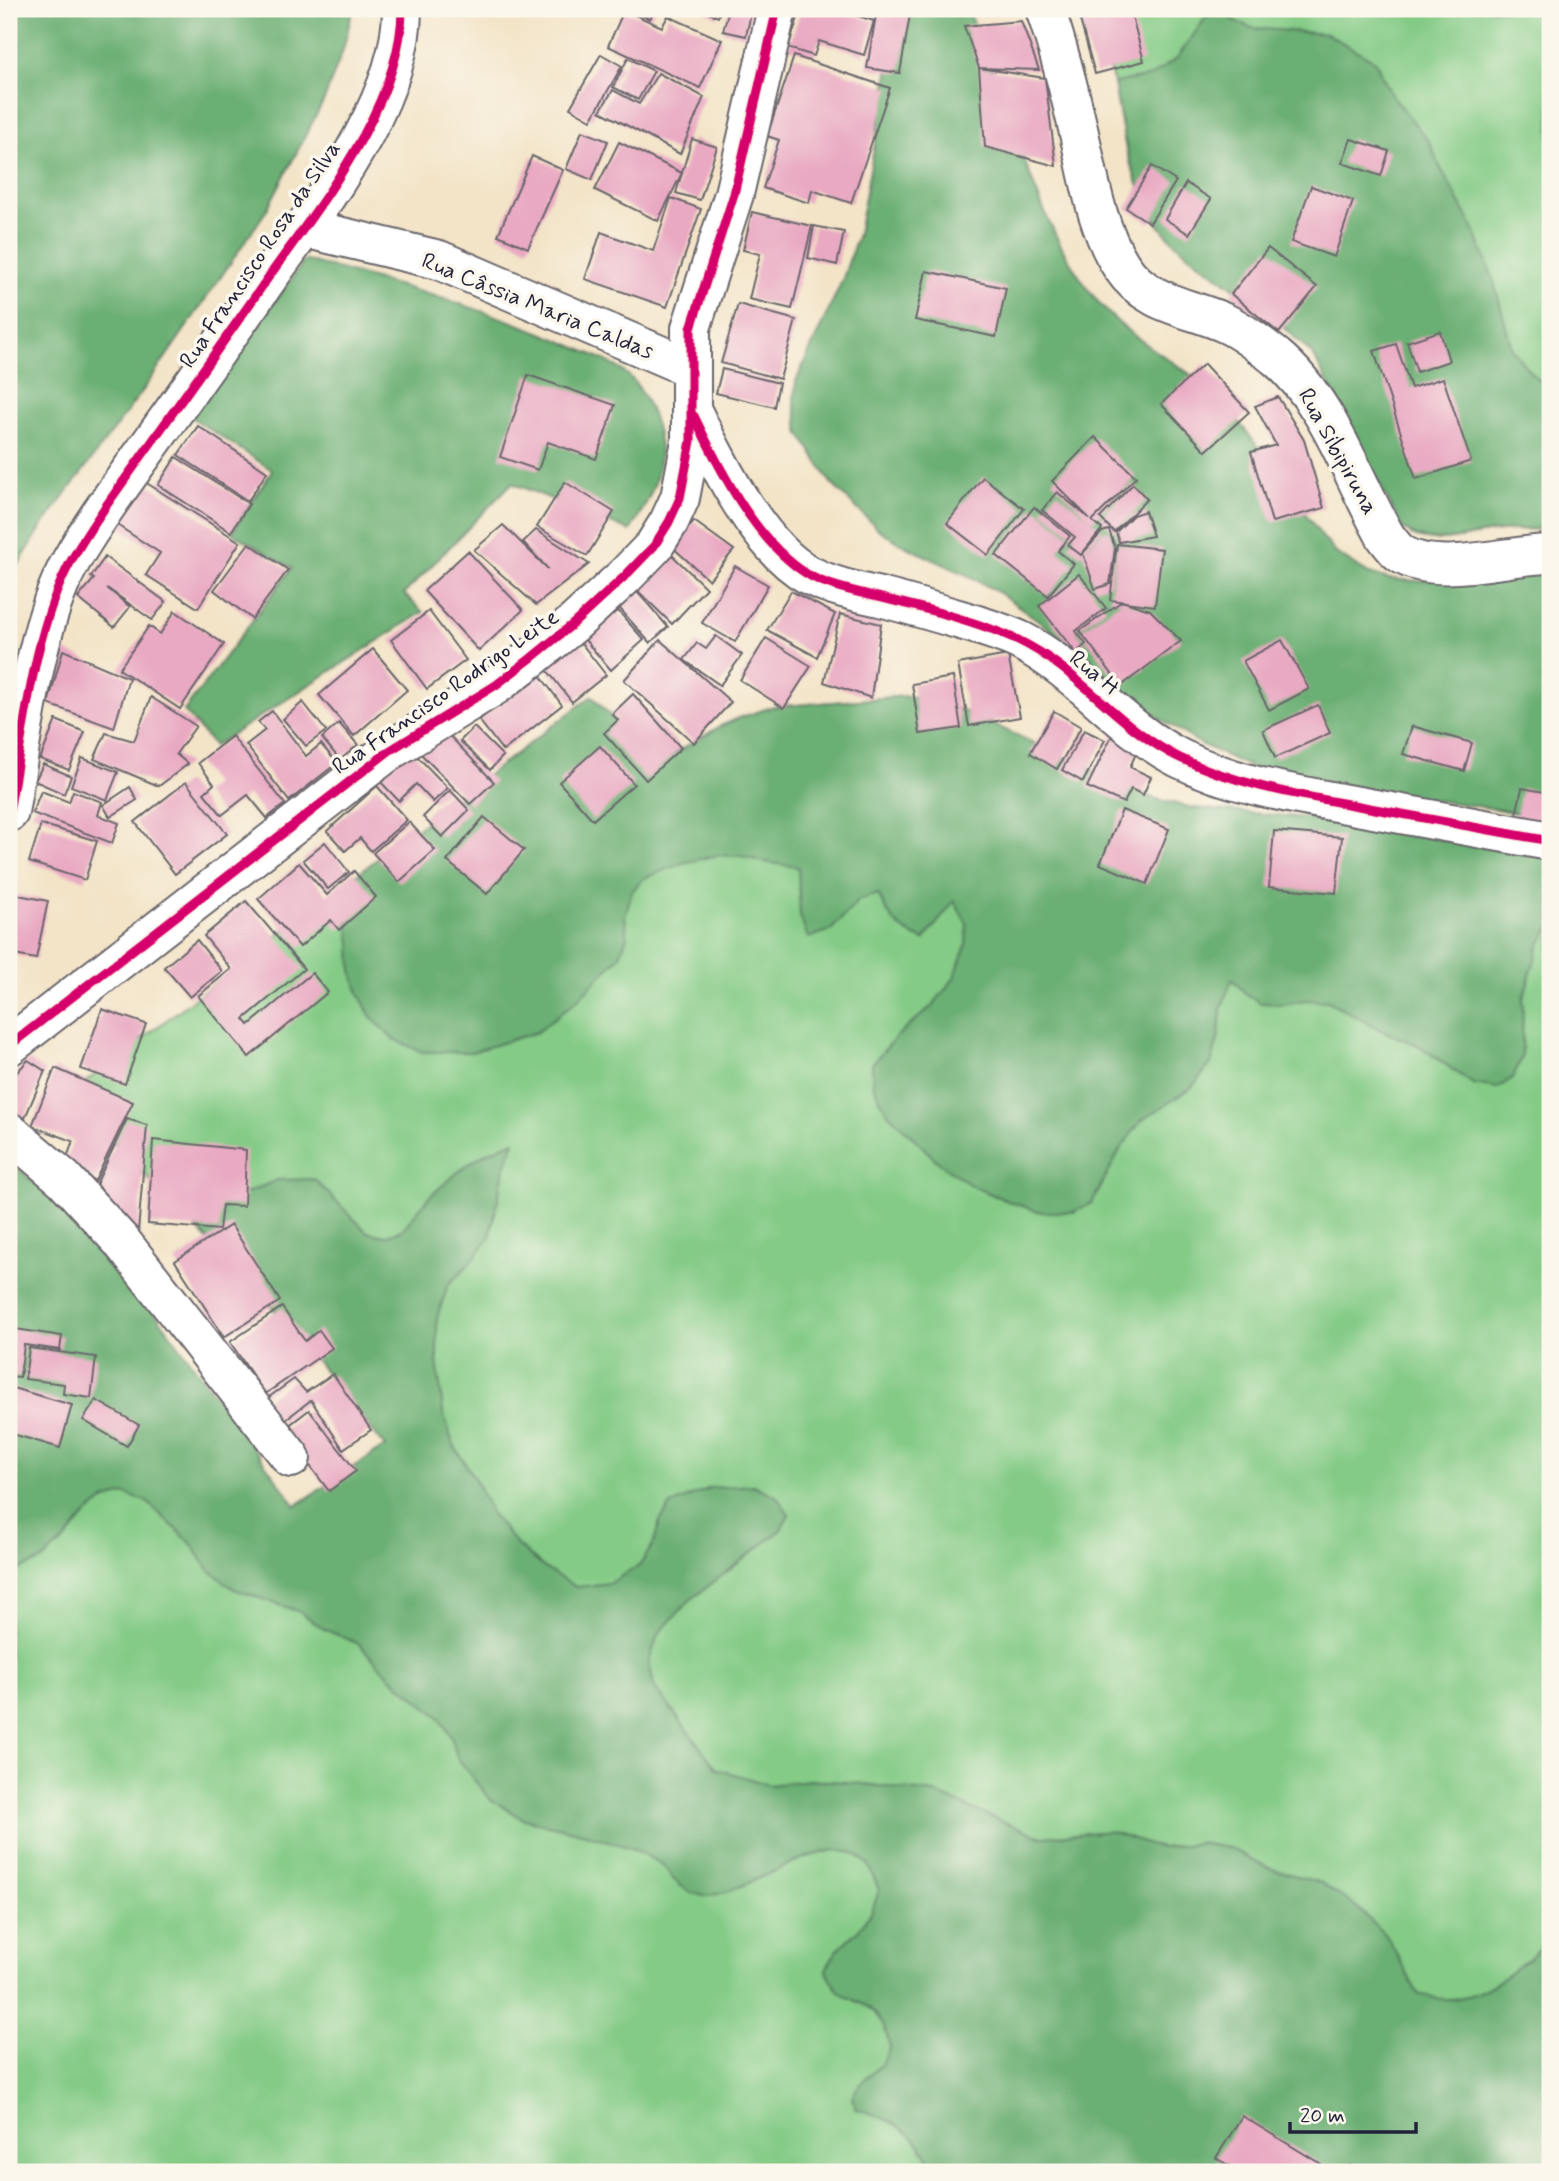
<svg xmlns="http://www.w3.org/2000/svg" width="1559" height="2181" viewBox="0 0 1559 2181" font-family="Mynerve,sans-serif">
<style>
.green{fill:#84cb86;stroke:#537660;stroke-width:2}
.forest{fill:#6baf73;stroke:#466857;stroke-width:2}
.building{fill:#e9a9c2}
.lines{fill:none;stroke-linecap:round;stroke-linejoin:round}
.minor-casing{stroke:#6b666c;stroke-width:42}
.minor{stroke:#fff;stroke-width:38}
.cycleway-casing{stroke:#fbf7ec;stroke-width:13}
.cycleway{stroke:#d6006c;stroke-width:9}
.labels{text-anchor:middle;stroke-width:7;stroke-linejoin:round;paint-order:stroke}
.street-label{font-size:23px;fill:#22223b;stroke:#fbf7ec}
</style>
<rect width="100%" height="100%" fill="#fbf7ec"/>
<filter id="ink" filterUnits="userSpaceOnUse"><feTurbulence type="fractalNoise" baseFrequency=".0143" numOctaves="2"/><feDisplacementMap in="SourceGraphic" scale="14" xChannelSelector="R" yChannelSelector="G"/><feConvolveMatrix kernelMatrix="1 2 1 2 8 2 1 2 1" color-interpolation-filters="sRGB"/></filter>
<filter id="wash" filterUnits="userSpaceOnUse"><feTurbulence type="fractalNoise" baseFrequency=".00686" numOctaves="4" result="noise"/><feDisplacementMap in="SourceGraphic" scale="28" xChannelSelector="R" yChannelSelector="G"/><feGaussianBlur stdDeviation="1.57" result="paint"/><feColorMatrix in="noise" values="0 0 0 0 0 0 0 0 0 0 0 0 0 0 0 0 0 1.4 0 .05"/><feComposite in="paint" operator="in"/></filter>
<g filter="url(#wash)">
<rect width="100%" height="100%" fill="#f3e4c8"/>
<g class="green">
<path d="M1088 9H1550V530C1533 529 1516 529 1500 531 1470 534 1440 547 1411 535L1314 356 1292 333 1178 245 1159 225 1133 171 1126 150 1114 83Z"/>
<path d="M592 696 654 765 721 726 739 718 772 707 907 696 962 710 1152 798 1193 808 1318 819 1550 858V2172H9V1172L15 1165 90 1236 145 1299 295 1506 385 1446 282 1318 68 1095Z"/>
</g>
<g class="forest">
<path d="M9 9H353L343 50 324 100 266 211 144 389 45 522 15 570 9 586Z"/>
<path d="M900 9H968C978 35 990 61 999 88 1025 161 1048 242 1099 303 1133 343 1182 363 1220 398L1247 432 1323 538 1336 553 1369 574 1390 579 1419 581 1550 568V820L1496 809 1398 795 1252 768 1203 745 1152 714 1038 620 1001 594 969 576 907 547 879 530 831 483 799 432 794 399 796 381 842 281 858 234Z"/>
<path d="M1223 11 1237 22 1252 28 1327 34 1375 61 1390 92 1430 143 1440 167 1471 223 1493 278 1512 349 1531 373 1550 389V530C1534 529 1517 529 1501 531 1467 534 1432 551 1402 528L1314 356C1285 326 1252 301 1219 277 1198 262 1174 246 1159 225 1130 182 1122 132 1114 83L1151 76 1177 58 1207 16Z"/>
<path d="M305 260C394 284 483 307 568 344 590 354 616 362 633 380 642 391 648 403 653 417 670 462 654 492 630 531L512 483 404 594 423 612 214 746 184 711 292 568 232 533 272 470 191 417Z"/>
<path d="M592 696 655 765 721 726 739 718 772 707 907 696 946 704 962 710 1152 798 1193 808 1318 819 1550 858V927L1539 946 1523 999 1522 1057 1512 1079 1497 1088 1473 1084 1418 1045 1383 1031 1328 1001 1304 1000 1285 1004 1261 1003 1247 995 1232 979 1221 1009 1219 1036 1211 1064 1191 1088 1141 1121 1120 1150 1092 1203 1074 1212H1041L1010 1202 972 1186 938 1162 886 1111 873 1085 872 1064 897 1036 932 1006 954 978 966 945 967 924 954 901 924 940C896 929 891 921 878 894L859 900 831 930 808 938 800 916 798 867 764 862 741 856 718 855 683 863 644 878 632 891 625 916 627 936 620 956 577 1000 537 1032 472 1052H422L393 1039 371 1017 359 994 352 971 351 944 343 885Z"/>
<path d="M514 1141 504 1170 490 1237 471 1262 448 1285 437 1318V1360L443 1412 453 1444 475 1479 492 1515 517 1545 546 1569 576 1587 610 1583 640 1565 654 1543 660 1521 671 1505 710 1488 753 1485 776 1496 789 1514 780 1531 689 1601 658 1634 649 1662 654 1686 717 1769 770 1785 809 1780 848 1782 934 1793 1042 1837 1110 1831 1161 1848 1199 1843 1229 1848 1269 1868 1321 1883 1358 1908 1388 1938 1418 1994C1427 1996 1437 1999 1446 1999 1486 2000 1521 1964 1550 1940V2172H935C918 2133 897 2121 857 2109L852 2098C860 2075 881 2073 888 2052 892 2039 880 2015 869 2008 860 2002 849 1999 840 1992 833 1986 829 1978 826 1969L838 1949 859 1929 872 1911 879 1890 868 1864 854 1853 834 1850 806 1857 730 1891 709 1896 689 1892 673 1879 663 1865 634 1849 582 1833 524 1819 491 1800 473 1779 457 1757 451 1736 438 1716 390 1677 359 1644 324 1629 300 1612 234 1589 209 1570 190 1542 147 1502 125 1494 106 1499 86 1515 65 1540 41 1561 9 1574V1172L15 1165 90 1236 145 1299 296 1506 385 1446 282 1318 188 1218 277 1180 314 1179 367 1232 385 1236 402 1230 429 1197 464 1167 486 1153Z"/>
</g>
<g id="blocks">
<g class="building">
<path d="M630 9H655L650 19Z"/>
<path d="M701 9H721L718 17Z"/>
<path d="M729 9H752L746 36 723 31Z"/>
<path d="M801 9H835L874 21 864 55 819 41 814 56 788 48Z"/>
<path d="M850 9H872L871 16Z"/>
<path d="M877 9H911L900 73 867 68Z"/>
<path d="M1077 9H1130L1144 61 1095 74Z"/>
<path d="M624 10 662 27 668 16 722 40 700 88 608 46Z"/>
<path d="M1021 21 1039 70 979 68 1045 78 1056 166 985 147 979 68 964 26Z"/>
<path d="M601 54 622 66 591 120 570 108Z"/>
<path d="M794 56 890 88 851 203 812 190 809 203 763 188 779 140 767 136Z"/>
<path d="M628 58 654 71 638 100 613 87Z"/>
<path d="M658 73 704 97 680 154 600 111 613 90 639 104Z"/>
<path d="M582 131 608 141 592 180 566 169Z"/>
<path d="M692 139 717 147 700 200 676 193Z"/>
<path d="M1351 139 1389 151 1381 176 1342 163Z"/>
<path d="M619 142 682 173 658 221 595 190Z"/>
<path d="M532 156 563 170 528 248 498 235Z"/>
<path d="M1152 166 1176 181 1150 223 1126 208Z"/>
<path d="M1186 183 1211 199 1189 234 1165 219Z"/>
<path d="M1311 186 1353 201 1334 257 1291 242Z"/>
<path d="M671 198 701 209 667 307 585 279 601 232 653 251Z"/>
<path d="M752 212 812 226 792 309 749 299 760 254 743 250Z"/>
<path d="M814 226 844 232 837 265 808 258Z"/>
<path d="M1268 248 1317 287 1279 333 1231 294Z"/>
<path d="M926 271 1006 288 996 337 915 320Z"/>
<path d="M738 304 796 320 780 379 721 363Z"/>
<path d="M1440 331 1449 361 1417 372 1407 342Z"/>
<path d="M1396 344 1411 388 1443 378 1471 461 1416 479 1374 351Z"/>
<path d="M1204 364 1249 412 1206 451 1161 404Z"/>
<path d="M722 369 779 383 774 407 716 393Z"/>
<path d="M528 375 615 405 596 459 548 442 538 470 500 457Z"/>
<path d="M1278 397 1304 440 1324 508 1272 522 1251 452 1276 445 1255 406Z"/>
<path d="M198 426 267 472 248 501 178 455Z"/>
<path d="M1095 437 1136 477 1092 521 1102 529 1081 555 1068 545 1075 537 1042 510 1057 492 1090 519 1052 481Z"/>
<path d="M176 457 249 504 231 532 158 485Z"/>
<path d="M983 477 1024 509 988 555 947 523Z"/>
<path d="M145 482 240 542 198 608 146 575 160 553 117 525Z"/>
<path d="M565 482 614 512 587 556 537 527Z"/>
<path d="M1133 484 1147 499 1114 532 1100 518Z"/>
<path d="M1034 507 1070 536 1058 551 1074 564 1048 596 996 555Z"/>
<path d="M1145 511 1153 536 1119 542 1116 532 1133 515Z"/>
<path d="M694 521 734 550 709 580 671 546Z"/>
<path d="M503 525 548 569 523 542 536 530 589 564 536 605 474 550Z"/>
<path d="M1109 530 1115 548 1110 584 1095 589 1083 553 1102 532Z"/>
<path d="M249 543 288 570 252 619 214 590Z"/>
<path d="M1117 544 1162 549 1155 606 1110 600Z"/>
<path d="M468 551 523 610 479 651 424 591Z"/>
<path d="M671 554 706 588 672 624 636 589Z"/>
<path d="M105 557 166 602 152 620 107 588 130 607 114 627 78 598 94 579 91 577Z"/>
<path d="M735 566 768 585 735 642 702 623Z"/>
<path d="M1079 574 1106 608 1076 631 1086 644 1076 653 1039 606Z"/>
<path d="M632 586 668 627 650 643 614 602Z"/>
<path d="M791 591 835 614 817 657 767 630Z"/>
<path d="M1122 601 1150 610 1181 641 1121 686 1080 631Z"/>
<path d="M612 604 644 640 611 670 579 633Z"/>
<path d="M175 611 224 644 180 709 119 669 149 626 160 634Z"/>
<path d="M429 611 466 660 427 689 391 640Z"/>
<path d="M840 614 881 624 871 698 824 682Z"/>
<path d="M574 634 606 675 572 702 540 661Z"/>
<path d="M716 636 742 655 720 685 684 660 697 643 706 649Z"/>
<path d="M766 638 811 666 784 708 740 680Z"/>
<path d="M660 640 731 702 694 743 624 680Z"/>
<path d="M1282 640 1309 689 1269 710 1243 661Z"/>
<path d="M373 649 407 690 354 736 319 695Z"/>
<path d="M63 650 129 678 114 728 48 704Z"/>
<path d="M1008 655 1020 717 969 726 958 664Z"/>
<path d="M539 674 562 705 503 751 479 720Z"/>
<path d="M953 677 961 728 920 734 912 684Z"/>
<path d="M633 694 681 748 646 780 604 733 618 720 612 714Z"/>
<path d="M151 697 196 726 176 754 188 764 159 786 94 759 106 733 134 741Z"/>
<path d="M303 702 326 731 306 746 283 719Z"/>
<path d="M1318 705 1330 733 1275 758 1263 730Z"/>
<path d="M272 711 306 756 321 744 337 763 289 801 246 745 265 730 258 722Z"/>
<path d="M1054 711 1081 727 1057 769 1030 753Z"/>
<path d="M56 720 85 732 69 770 40 759Z"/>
<path d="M339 723 358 745 340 760 322 738Z"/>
<path d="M1412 726 1472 743 1464 771 1403 754Z"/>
<path d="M474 727 503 756 490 770 460 741Z"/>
<path d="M1084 730 1105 740 1083 782 1062 770Z"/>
<path d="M445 731 494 782 470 804 421 754Z"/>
<path d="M1114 731 1140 744 1130 767 1151 777 1143 795 1131 789 1124 803 1087 787Z"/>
<path d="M232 736 285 804 267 818 248 795 222 815 204 793 214 784 198 763Z"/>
<path d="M600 746 634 784 593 820 559 782Z"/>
<path d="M409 748 448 788 433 802 416 784 399 801 377 778Z"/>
<path d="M82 758 118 772 107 800 71 786Z"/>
<path d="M43 764 71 776 64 794 35 781Z"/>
<path d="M186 782 227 834 175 874 135 822Z"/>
<path d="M377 786 407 820 371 851 360 838 345 851 327 831Z"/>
<path d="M130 787 137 800 110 817 103 805Z"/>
<path d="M1522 788 1550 793V815L1547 827 1515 820Z"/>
<path d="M450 790 469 810 442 837 423 817Z"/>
<path d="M41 791 69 802 73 791 102 802 98 815 119 823 112 843 32 813Z"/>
<path d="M1122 810 1169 829 1147 884 1100 864Z"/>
<path d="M484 817 524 850 487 894 447 861Z"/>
<path d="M409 822 435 850 399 882 373 853Z"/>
<path d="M41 824 97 841 85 880 29 862Z"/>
<path d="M1274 831 1342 837 1336 893 1269 887Z"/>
<path d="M325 842 349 872 328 889 303 860Z"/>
<path d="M299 863 327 895 354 871 376 897 339 930 331 920 300 947 258 899Z"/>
<path d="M9 893 48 901 36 959 9 954Z"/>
<path d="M246 901 304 969 244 1019 249 1025 312 973 328 992 249 1057 198 996 231 969 204 936Z"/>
<path d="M197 940 222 971 190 997 164 967Z"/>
<path d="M102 1009 146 1024 125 1084 81 1069Z"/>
<path d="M28 1060 45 1071 19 1132 9 1124V1081Z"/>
<path d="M55 1068 133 1102 95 1181 65 1163 73 1141 32 1126Z"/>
<path d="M127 1119 147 1125 138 1232 92 1193Z"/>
<path d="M153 1140 246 1150 244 1206 222 1205 219 1230 148 1224Z"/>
<path d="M231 1225 280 1301 224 1337 175 1261Z"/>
<path d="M282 1307 305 1341 319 1330 332 1348 265 1394 230 1342Z"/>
<path d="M9 1328 62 1336 60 1350 24 1345 20 1377 9 1376Z"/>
<path d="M29 1348 96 1357 91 1398 63 1394 64 1384 25 1379Z"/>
<path d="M333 1374 371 1430 343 1449 311 1400 281 1423 265 1400 294 1379 306 1392Z"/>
<path d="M9 1387 72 1405 60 1448 9 1433Z"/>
<path d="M96 1400 139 1425 127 1446 83 1420Z"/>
<path d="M309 1410 356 1471 329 1491 283 1430Z"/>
<path d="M1242 2116 1334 2172H1240L1216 2158Z"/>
<path d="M1350 2165 1361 2172H1345Z"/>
</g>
</g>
</g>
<g filter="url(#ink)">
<use href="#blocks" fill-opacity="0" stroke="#6b666c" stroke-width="2"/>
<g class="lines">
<g class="minor-casing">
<g id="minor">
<path d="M1045 9C1060 52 1071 97 1081 142 1090 184 1098 231 1122 267 1147 305 1190 307 1227 324 1244 332 1262 346 1276 357 1329 401 1352 478 1386 537 1390 542 1395 549 1400 553 1435 578 1509 554 1550 554"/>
<path d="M304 228 439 260 690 368"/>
<path d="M693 413C717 462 759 548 809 575 830 586 857 592 880 597 907 604 934 612 961 620 981 626 1002 632 1021 641 1079 671 1120 728 1179 758 1233 785 1293 794 1352 805 1418 817 1484 829 1550 841"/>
<path d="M9 812C23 736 34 627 71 561 94 520 124 481 151 443 191 387 231 331 270 275 322 202 402 102 402 9"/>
<path d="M9 1046 389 751 496 685 530 659 573 624 625 576 654 546 669 522 680 498 691 441V328L734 194 777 9"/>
<path d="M9 1132 64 1179 121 1241 291 1458"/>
</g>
</g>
<use href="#minor" class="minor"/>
<g class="cycleway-casing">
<g id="cycleway">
<path d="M694 416C720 470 755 541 807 574 826 586 859 592 882 598 926 609 977 621 1018 640 1079 669 1119 729 1180 758 1235 784 1293 794 1353 805 1418 817 1484 829 1550 841"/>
<path d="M9 812C23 736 34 627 71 561 94 520 124 481 151 443 191 387 231 331 270 275 322 202 402 102 402 9"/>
<path d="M9 1046 389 751 496 685 530 659 573 624 625 576 654 546 669 522 680 498 691 441V328L734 194 777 9"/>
</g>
</g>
<use href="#cycleway" class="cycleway"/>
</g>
</g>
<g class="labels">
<g class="street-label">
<text transform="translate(259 254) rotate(-56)" y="8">Rua Francisco Rosa da Silva</text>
<text transform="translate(538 305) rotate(22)" y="8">Rua Câssia Maria Caldas</text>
<text transform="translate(1339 451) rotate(61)" y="8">Rua Sibipiruna</text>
<text transform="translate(1095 672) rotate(39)" y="8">Rua H</text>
<text transform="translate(445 691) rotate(-35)" y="8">Rua Francisco Rodrigo Leite</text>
</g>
</g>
<rect width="1559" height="2181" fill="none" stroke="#fbf7ec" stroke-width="35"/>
<path d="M1290 2122v10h126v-10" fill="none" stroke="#22223b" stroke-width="3.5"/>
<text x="1300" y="2122" font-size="21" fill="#22223b" stroke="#fbf7ec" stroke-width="5" paint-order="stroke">20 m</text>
</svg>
